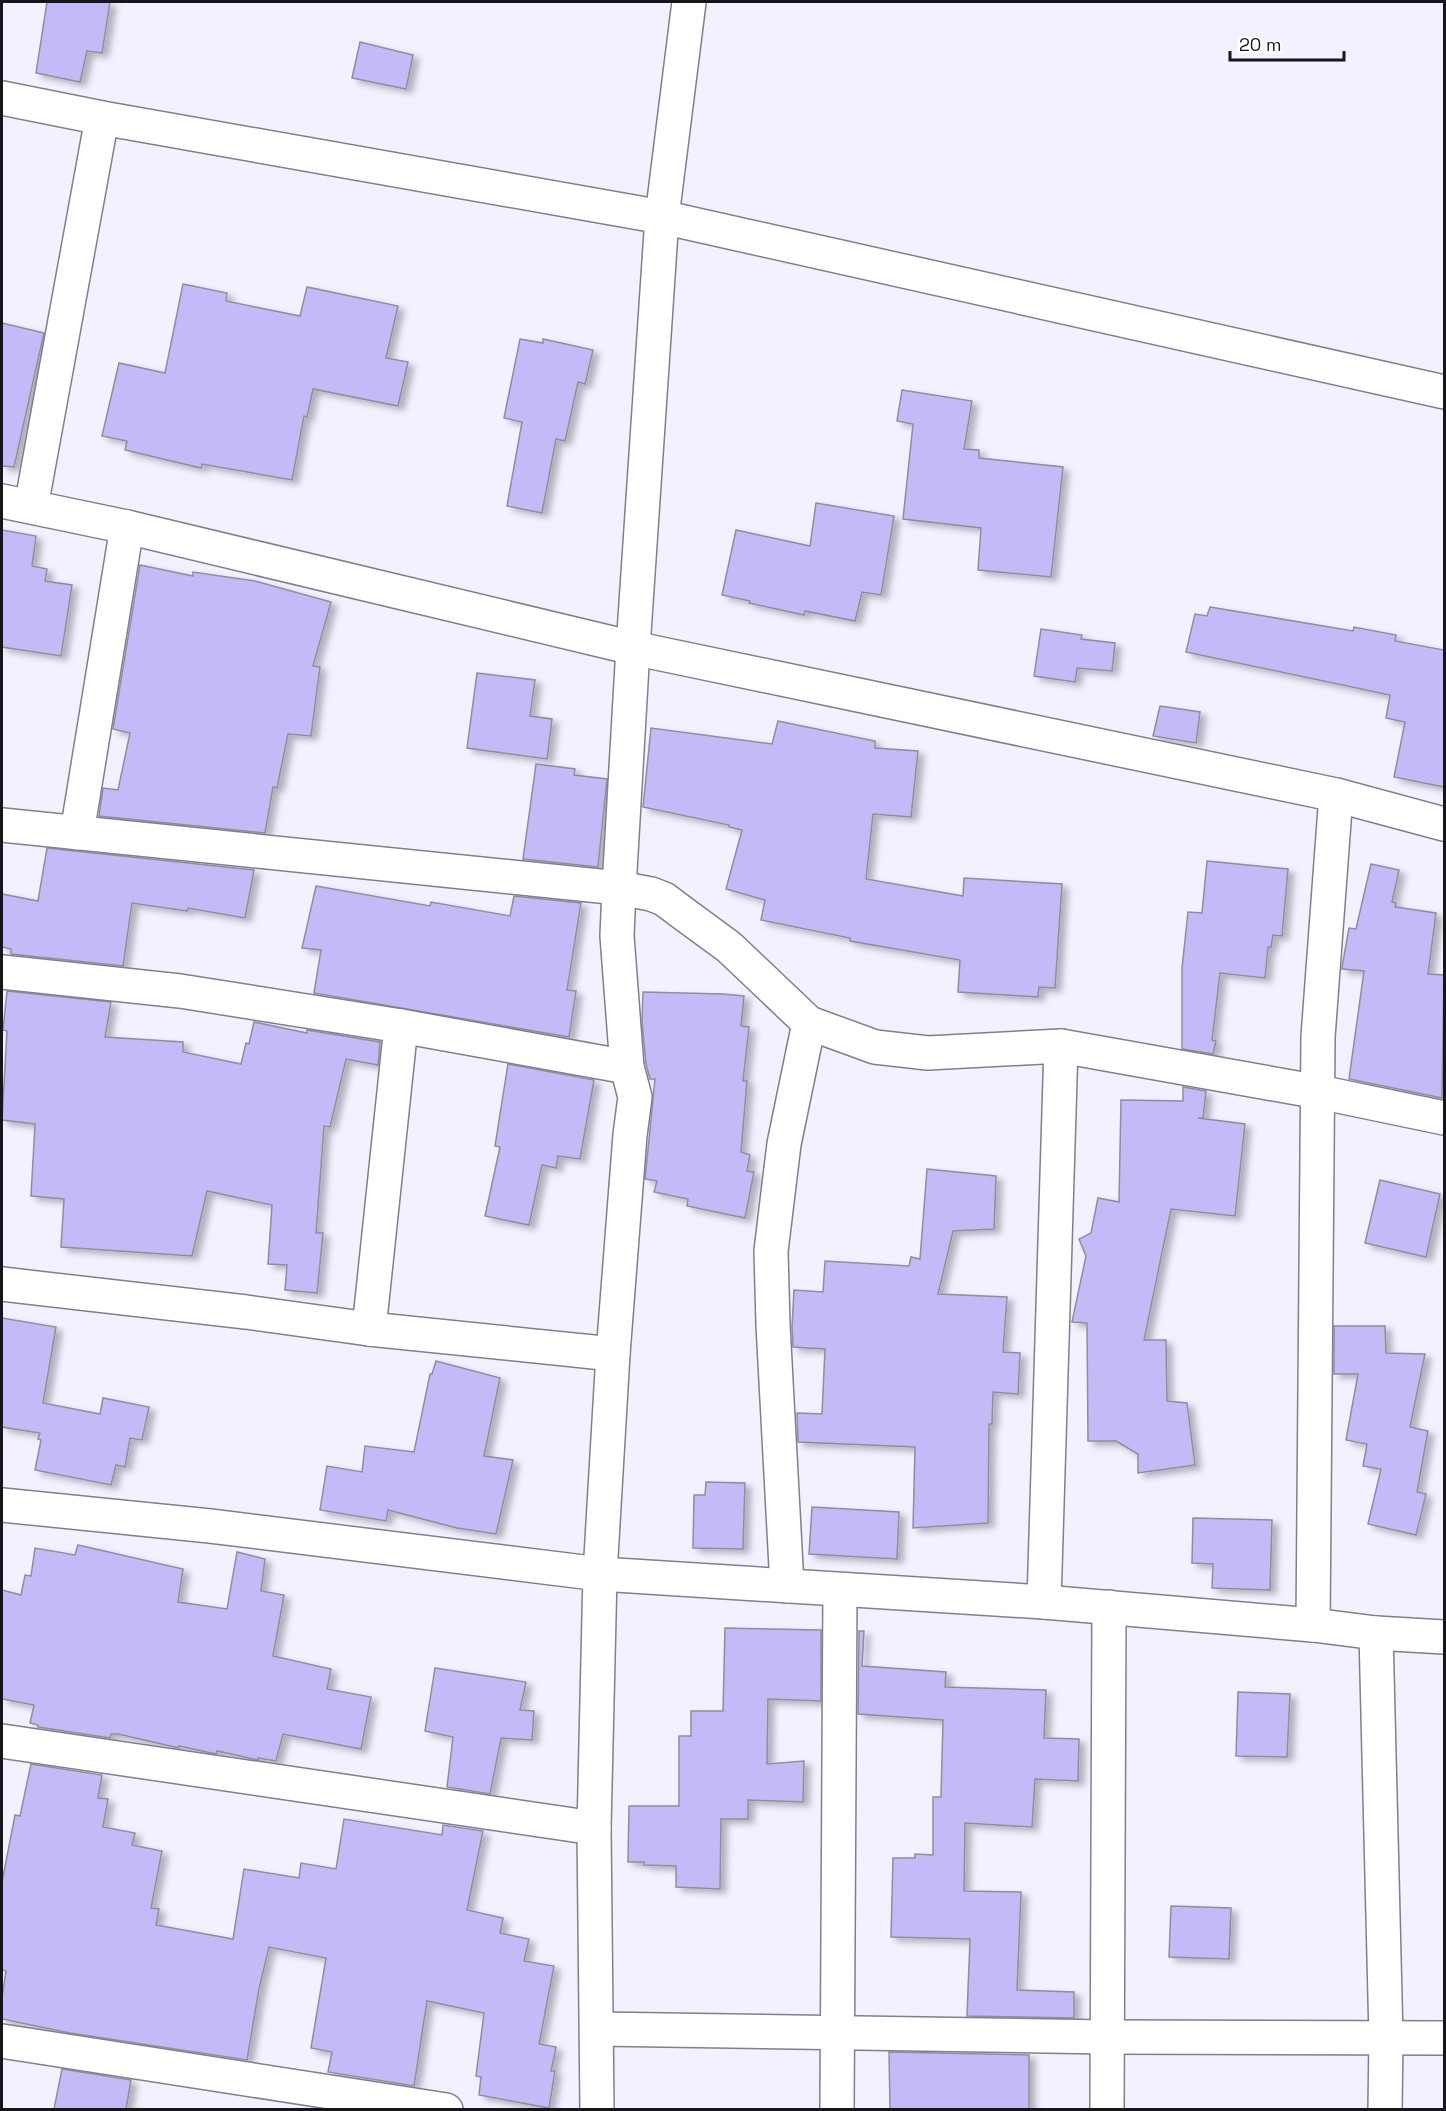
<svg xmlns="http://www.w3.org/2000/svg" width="1446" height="2111" viewBox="0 0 1446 2111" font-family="'Space Grotesk',sans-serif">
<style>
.building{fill:#c4baf8;stroke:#8f8e9a;stroke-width:1.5;filter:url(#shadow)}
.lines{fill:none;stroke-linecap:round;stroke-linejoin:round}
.street-casing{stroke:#807f8b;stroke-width:36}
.street{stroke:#fff;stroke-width:33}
</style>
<defs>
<filter id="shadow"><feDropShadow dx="6" dy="4" stdDeviation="3" flood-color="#0004"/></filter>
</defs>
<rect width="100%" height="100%" fill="#f3f1ff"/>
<g class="building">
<path d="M47 2H110L102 53 87 51 80 82 36 73Z"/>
<path d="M360 42 413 55 406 89 352 78Z"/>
<path d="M183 284 227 293 226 301 300 316 307 287 398 306 386 358 408 362 398 406 313 389 307 417 304 416 292 480 202 464 201 468 125 450 127 441 102 436 119 363 165 373Z"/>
<path d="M2 323 44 333 14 467 2 466Z"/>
<path d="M520 339 543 343V339L593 350 585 384 578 382 565 441 556 439 542 513 507 506 522 422 504 418Z"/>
<path d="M902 390 972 401 964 449 979 450V458L1063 467 1051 577 978 570 981 528 903 519 913 424 897 421Z"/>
<path d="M816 503 894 516 881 595 862 592 855 621 805 611 804 615 749 603 750 601 722 595 736 530 810 546Z"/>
<path d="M2 530 36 536 32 566 47 569 45 581 72 585 61 656 2 647Z"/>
<path d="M140 565 193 576V572L255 581 331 602 313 666 320 667 311 736 288 734 277 788 273 787 265 833 99 816 103 788 118 790 130 733 113 729Z"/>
<path d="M1210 607 1353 631 1354 627 1396 635 1395 641 1444 650V787L1394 777 1405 722 1386 718 1390 695 1186 652 1195 614 1207 616Z"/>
<path d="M1041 629 1082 635 1081 639 1115 643 1112 671 1077 668 1075 682 1034 676Z"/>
<path d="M477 673 535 680 530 716 552 719 547 759 467 748Z"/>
<path d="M1160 706 1200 712 1196 743 1153 736Z"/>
<path d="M778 721 875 741V748L918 751 911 817 873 814 866 879 963 896 964 878 1062 884 1055 988 1039 987 1038 997 958 992 960 960 850 941V938L761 920 765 900 726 889 742 830 729 827V825L643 807 651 728 772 744Z"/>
<path d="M536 764 575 769 574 775 607 779 598 867 523 859Z"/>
<path d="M47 848 254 870 245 918 188 908 187 911 132 903 123 966 11 954V949L2 947V894L38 901Z"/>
<path d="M1207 861 1288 869 1282 936 1273 935 1271 947H1268L1265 978 1220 973 1212 1040 1216 1041 1213 1054 1182 1049V968L1188 912 1202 913Z"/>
<path d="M1371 864 1399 870 1392 902 1396 903 1395 907 1436 913 1428 974 1444 975 1442 1098 1349 1079 1364 971 1342 969V967L1349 928 1356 929Z"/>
<path d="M316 886 430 906 431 902 510 916 514 896 581 903 567 990 576 991 569 1037 314 993 321 950 302 948Z"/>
<path d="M7 991 111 1002 105 1037 183 1042V1052L241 1064 246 1043 249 1044 254 1022 307 1033V1030L380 1042 378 1065 346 1059 330 1127 324 1126 316 1233H323L317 1293 285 1290 287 1265 268 1264 272 1205 207 1191 192 1256 61 1247 64 1199 31 1196 35 1124 2 1120 7 1031 3 1030Z"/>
<path d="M643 992 723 994 744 996 741 1026 749 1027 743 1081H747L741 1152 750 1155 747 1171 754 1172 745 1218 687 1206 688 1199 654 1192 657 1181 645 1179 655 1079H650L646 1064 642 1022Z"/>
<path d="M508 1064 594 1080 580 1159 558 1156 556 1168 542 1165 529 1225 485 1216 500 1147 495 1146Z"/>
<path d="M1183 1087 1206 1091 1203 1118H1198L1245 1124 1235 1216 1171 1209 1144 1340H1166L1167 1401 1187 1403 1195 1465 1138 1473V1454L1116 1441H1088L1087 1323 1072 1322 1086 1256 1079 1239 1091 1233 1098 1198 1119 1202 1121 1100 1183 1101Z"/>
<path d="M927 1169 996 1176 994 1229 953 1231 938 1294 1007 1297 1003 1352 1020 1353 1018 1394 993 1392 992 1424H989L988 1523 913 1528 915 1447 798 1442 797 1413 822 1414 825 1349 793 1347 792 1327 794 1290 823 1292 825 1261 909 1266 911 1257 920 1259Z"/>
<path d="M1380 1180 1440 1194 1426 1257 1365 1243Z"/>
<path d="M2 1318 56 1327 43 1403 100 1414 103 1398 149 1407 142 1440 130 1438 125 1467 116 1465 111 1485 35 1470 41 1440 38 1439 40 1433 2 1427Z"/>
<path d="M1334 1326H1385L1386 1353 1425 1354 1410 1427 1428 1431 1417 1492 1426 1494 1416 1535 1368 1524 1381 1469 1363 1466 1367 1444 1346 1440 1358 1374H1334Z"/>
<path d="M436 1361 500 1378 484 1456 513 1460 496 1534 457 1528 388 1510 386 1521 320 1510 327 1466 362 1472 365 1446 414 1452 430 1374H432Z"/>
<path d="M706 1482 745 1483 743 1549 693 1548 694 1495H705Z"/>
<path d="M812 1507 899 1512 897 1559 809 1554Z"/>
<path d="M1193 1518 1272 1520 1270 1590 1212 1588 1213 1564 1192 1563Z"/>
<path d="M78 1545 183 1569 178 1602 227 1609 237 1552 265 1559 261 1591 284 1595 273 1656 331 1669 327 1689 371 1697 361 1749 283 1734 276 1761 258 1758V1760L217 1751 216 1754 179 1746V1748L118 1734H111L110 1738 38 1727V1725L30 1723 34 1705 2 1699V1590L21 1595 25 1575 31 1576 35 1548 75 1555Z"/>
<path d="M725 1628 821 1630V1701L768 1699 767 1764 804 1761 803 1802 748 1800V1819H721L720 1889 676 1887V1866L644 1865V1862H628L629 1806H679V1736H691V1711H723Z"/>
<path d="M859 1631H864L862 1666 946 1672 945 1687 1046 1690 1044 1738 1079 1739 1078 1781 1035 1779 1032 1827 965 1823 964 1891 1021 1892 1017 1990 1074 1992V2018L967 2016 970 1939 891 1937 893 1858H915V1854L933 1855V1797H941L943 1720 858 1714Z"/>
<path d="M435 1668 526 1682 520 1710 534 1711 532 1740 501 1738 490 1794 447 1787 453 1737 425 1731Z"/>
<path d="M1238 1692 1290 1694 1287 1757 1236 1756Z"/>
<path d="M31 1764 102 1775 98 1798 108 1799 103 1827 135 1833 132 1845 162 1851 151 1908 159 1909 156 1925 233 1939 244 1869 299 1878 301 1863 336 1869 344 1819 442 1835 443 1825 483 1831 467 1910 503 1918 500 1933 529 1939 524 1961 554 1966 539 2044 556 2047 551 2071H555L549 2108 479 2095 481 2077 476 2076 484 2013 427 2001 414 2086 328 2072 332 2052 311 2048 326 1958 269 1947 259 1989 247 2060 70 2033 2 2019V1998L6 1971 2 1970V1882L15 1815 20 1816Z"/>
<path d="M1171 1906 1231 1908 1229 1959 1169 1957Z"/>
<path d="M889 2052 1029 2055V2109H890Z"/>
<path d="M62 2069 131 2080 126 2109H54Z"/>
</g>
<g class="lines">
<g class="street-casing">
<g id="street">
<path d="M2 98 102 118 662 217 1444 392"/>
<path d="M2 501 127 527 633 648 1336 795 1444 824"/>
<path d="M31 507 102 118"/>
<path d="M2 825 619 888 651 894 664 899 684 914 729 947 809 1023 875 1047 928 1053 1061 1046 1319 1092 1444 1118"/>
<path d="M77 833 127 527"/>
<path d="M2 972 180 991 401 1026 627 1067"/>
<path d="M2 1284 246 1312 369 1329 613 1354"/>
<path d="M369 1329 401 1026"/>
<path d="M2 1505 210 1526 600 1574 1044 1602 1313 1625 1376 1633 1444 1637"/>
<path d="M787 1586 773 1325 771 1251 784 1144 809 1023"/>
<path d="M1044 1602 1061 1046"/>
<path d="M1313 1625 1318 1037 1336 795"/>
<path d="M1376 1633 1386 2038 1385 2110"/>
<path d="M2 1741 594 1828"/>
<path d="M597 2029 1108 2037 1444 2038"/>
<path d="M2 2041 446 2110"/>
<path d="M597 2110 594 1828 600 1574 613 1354 630 1135 635 1097 627 1067 617 936 619 888 633 648 662 217 689 2"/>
<path d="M837 2110 840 1590"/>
<path d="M1107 2110 1109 1607"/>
</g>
</g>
<use href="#street" class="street"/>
</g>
<rect width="1446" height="2111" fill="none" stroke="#16151a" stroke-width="6"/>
<path d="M1230 51v9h114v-9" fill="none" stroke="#16151a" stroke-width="3"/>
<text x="1239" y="51" font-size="18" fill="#16151a" stroke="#ffffff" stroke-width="4.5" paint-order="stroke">20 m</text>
</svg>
